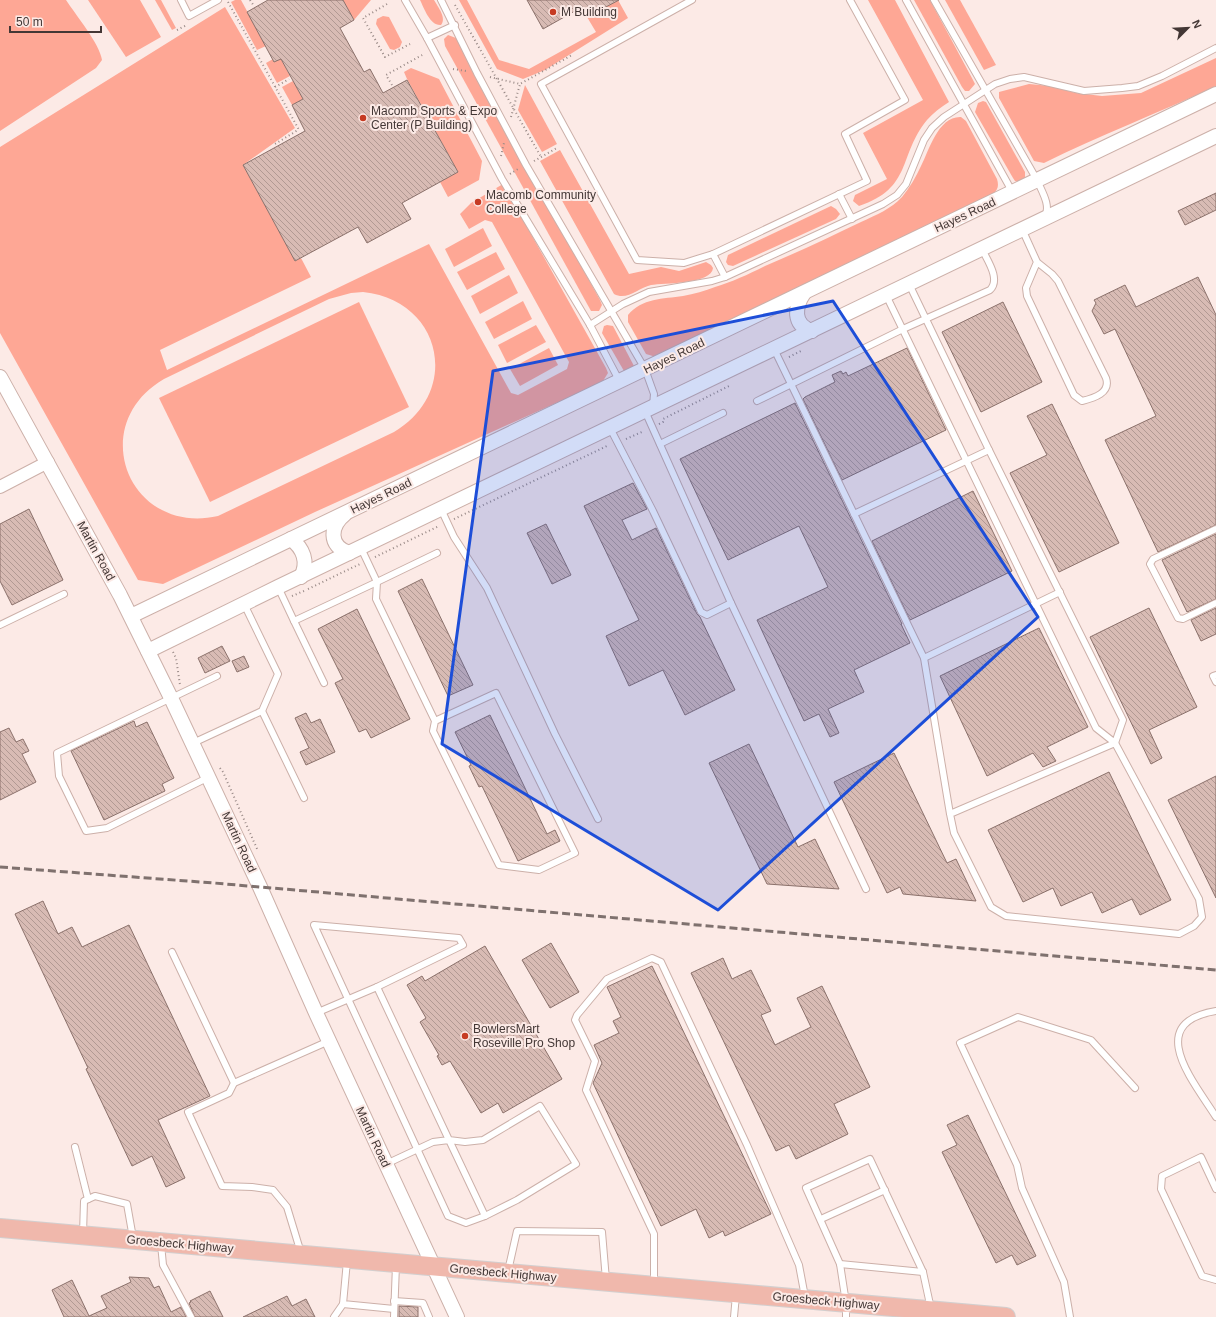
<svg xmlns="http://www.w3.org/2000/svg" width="1216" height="1317" viewBox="0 0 1216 1317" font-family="Helvetica,sans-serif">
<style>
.grass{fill:#fea795;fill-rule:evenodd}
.building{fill:url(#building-back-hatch);stroke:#8b716b}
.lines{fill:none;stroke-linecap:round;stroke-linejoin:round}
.service-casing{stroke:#ccb0a9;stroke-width:8}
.minor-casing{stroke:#ccb0a9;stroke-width:14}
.tertiary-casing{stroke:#ccb0a9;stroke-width:16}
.primary-casing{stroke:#d2cfcf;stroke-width:20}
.path{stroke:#998a87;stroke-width:2;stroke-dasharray:1 3;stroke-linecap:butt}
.service{stroke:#fff;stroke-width:6}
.minor{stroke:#fff;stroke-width:12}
.tertiary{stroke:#fff;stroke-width:14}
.primary{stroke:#f0b8ac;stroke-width:18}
.rail{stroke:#7f716e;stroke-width:3;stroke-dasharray:8 4;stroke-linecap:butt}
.marked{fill:#1d4ed8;fill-opacity:0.2;stroke:#1d4ed8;stroke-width:3;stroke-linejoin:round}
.poi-dot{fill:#c63b23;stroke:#fceae6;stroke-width:1.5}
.labels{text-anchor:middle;stroke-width:4;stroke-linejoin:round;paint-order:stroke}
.poi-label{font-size:12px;fill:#433735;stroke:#fceae6;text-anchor:start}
.street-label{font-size:12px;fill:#433735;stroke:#fceae6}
</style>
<defs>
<pattern id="building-back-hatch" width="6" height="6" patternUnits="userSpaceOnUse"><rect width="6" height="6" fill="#d8bbb4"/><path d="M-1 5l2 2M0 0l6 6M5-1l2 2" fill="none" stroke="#b19993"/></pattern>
</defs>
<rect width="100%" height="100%" fill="#fceae6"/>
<g class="grass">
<path d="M0 0H66C75 14 100 44 102 60L96 68 0 131Z"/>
<path d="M88 0H140L161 37 126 57Z"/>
<path d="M155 0H161L176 28 172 30Z"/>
<path d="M235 0H241L266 46 257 50 231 2Z"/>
<path d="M343 0H371L354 20Z"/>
<path d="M420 0H434C438 7 447 18 441 25 430 26 424 8 420 0Z"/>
<path d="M459 0H467L499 60 529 69 596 32 587 17 618 0 628 18 545 70 523 79 497 69Z"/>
<path d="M868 0H895L949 102C941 107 933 113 927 120 898 155 913 188 859 206L853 201 855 195 887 179 863 133 923 100Z"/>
<path d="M914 0H930L973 80 975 84 969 91H965L962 87Z"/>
<path d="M945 0H960L996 65 984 70Z"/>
<path d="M225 7 295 128 243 165 295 261 301 258 311 277 160 350 167 370 429 244 511 393 518 395 567 369 569 362 492 222 485 220 469 229 460 214 471 203 503 184 606 368 608 373 603 381 596 385 315 512 163 584 138 580 0 333V147ZM363 292C442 300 462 392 394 432L218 516C129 536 85 425 164 379L329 299 351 293Z"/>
<path d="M383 16 389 17 402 42 400 47 394 50 390 49 376 24 377 19Z"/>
<path d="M448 35 456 38 600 300 602 305 599 311H591L445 46 444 39Z"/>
<path d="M1216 58V86C1159 113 1100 135 1044 163L1034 161 999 98V92L1029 84 1050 86 1076 93 1102 96 1141 93Z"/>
<path d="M273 59 274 62 281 59 290 76 277 83 266 63Z"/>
<path d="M411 68 439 79 482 161 479 180 448 197 440 182 458 172 407 79 404 72Z"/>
<path d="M293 81 303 99 292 105 282 87Z"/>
<path d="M525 85 557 144 542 152 518 110Z"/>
<path d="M983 101 986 102 1025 172V178L1018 182 1015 181 1013 178 975 112 978 103Z"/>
<path d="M961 117 966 121 997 179C999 186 998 189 993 194L656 357 646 354 628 322V315C642 298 663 299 683 296 694 294 705 291 715 287 732 282 749 274 765 266 798 252 830 237 861 222 876 215 891 209 902 197 910 187 916 177 921 166 929 151 938 116 961 117Z"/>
<path d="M560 150 629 274 661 267 679 271 706 262 711 265 713 268C712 284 664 283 651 285 638 288 627 301 614 294L540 161Z"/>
<path d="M831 206 836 209 840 214 836 219 733 266 728 265 726 262 728 255Z"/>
<path d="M483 228 492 246 454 267 445 249Z"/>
<path d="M496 252 505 269 467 290 457 272Z"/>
<path d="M509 275 518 293 480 314 471 296Z"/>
<path d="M523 301 532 319 494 339 485 322Z"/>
<path d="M359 302 409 407 210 502 159 398Z"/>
<path d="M536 325 546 342 507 363 498 345Z"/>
<path d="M607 325 613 326 634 366 624 371 602 333 604 326Z"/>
<path d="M549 348 558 365 520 386 510 369Z"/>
</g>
<g class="building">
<path d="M268 0H343L354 20 340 28 364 72 370 69 383 93 407 80 458 172 402 203 411 219 367 243 358 227 295 261 243 165 305 131 292 105 303 99 281 59 274 62 247 12Z"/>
<path d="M527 0H619L587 17 582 7 543 29Z"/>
<path d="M1216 193V210L1185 225 1178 211Z"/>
<path d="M1198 277 1216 315V525L1158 552 1105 440 1156 416 1115 329 1104 334 1092 311 1096 303 1094 300 1125 285 1136 307Z"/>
<path d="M1003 302 1042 382 981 412 942 332Z"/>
<path d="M907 348 946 430 842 480 803 399 805 397 835 382 832 375 841 371 843 374 846 372 848 376Z"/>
<path d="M795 403 902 624H901L910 643 854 670 864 692 828 709 839 733 830 737 819 714 804 721 757 620 828 587 799 526 728 560 680 459Z"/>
<path d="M1052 404 1119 543 1059 572 1010 473 1047 455 1027 416Z"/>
<path d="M633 483 647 509 622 520 632 540 656 528 697 614 700 617 735 690 685 715 663 670 629 686 606 636 639 620 584 506Z"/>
<path d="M973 491 1012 571 910 620 872 541Z"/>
<path d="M29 509 63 580 12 605 0 581V524Z"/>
<path d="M546 524 571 575 552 584 527 533Z"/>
<path d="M1216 534V599L1187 612 1162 560Z"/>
<path d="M422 579 473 685 448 696 398 591Z"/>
<path d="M1149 608 1197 707 1149 730 1162 758 1151 764 1090 637Z"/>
<path d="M1216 608V634L1201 641 1191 620Z"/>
<path d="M357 609 410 719 371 738 366 729 359 732 335 683 343 679 318 629Z"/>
<path d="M1039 628 1088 727 1047 747 1056 761 1043 767 1033 753 987 776 940 676Z"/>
<path d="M222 646 230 661 205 673 198 658Z"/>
<path d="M244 656 249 667 237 672 232 661Z"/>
<path d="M306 713 311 723 320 719 335 752 306 765 300 752 309 748 295 718Z"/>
<path d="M490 715 547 834 555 830 560 841 518 861 482 786 479 787 469 766 471 765 455 732Z"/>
<path d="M134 721 136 727 147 722 174 778 162 784 165 791 104 820 71 751Z"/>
<path d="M9 728 16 742 23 739 29 751 22 754 36 782 0 800V732Z"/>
<path d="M749 744 798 847 815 839 839 889 767 884 709 763Z"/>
<path d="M894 753 947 863 956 859 976 901 903 894 900 887 887 893 834 782Z"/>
<path d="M1109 772 1171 900 1140 915 1132 899 1102 913 1092 892 1061 906 1053 888 1023 902 988 830Z"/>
<path d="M1216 776V898L1168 800Z"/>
<path d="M43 901 58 934 72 927 82 947 129 925 210 1096 158 1120 185 1178 166 1187 152 1156 132 1166 86 1069 88 1068 15 914Z"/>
<path d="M551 943 579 992 550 1008 522 960Z"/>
<path d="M485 946 562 1079 503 1113 498 1103 481 1113 450 1061 442 1065 437 1056 439 1055 420 1022 426 1018 407 985 422 976 425 981Z"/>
<path d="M723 958 732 979 751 970 771 1011 761 1015 775 1045 811 1027 797 998 822 986 870 1087 834 1104 848 1134 796 1159 789 1145 776 1151 691 973Z"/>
<path d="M652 966 771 1214 725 1236 723 1231 709 1238 696 1209 661 1226 593 1083 602 1063 594 1045 619 1033 613 1021 621 1017 607 987Z"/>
<path d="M968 1115 1036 1256 1017 1265 1012 1255 996 1263 942 1152 957 1145 947 1125Z"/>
<path d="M129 1277 149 1278 154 1288 159 1286 171 1312 181 1307 186 1317H64L52 1290 72 1280 89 1316 107 1308 101 1296 131 1282Z"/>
<path d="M210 1291 223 1317H195L189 1303 191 1302 190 1301Z"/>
<path d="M287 1296 292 1306 306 1299 315 1317H243Z"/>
<path d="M399 1306 418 1307V1317H399Z"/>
</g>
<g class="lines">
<g class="service-casing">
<g id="service">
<path d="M181 0 189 16 218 0"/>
<path d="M405 0 427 38 502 179 590 325 620 382"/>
<path d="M441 0 477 73 526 165 645 369 654 394 653 406"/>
<path d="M692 0 541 84 637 260 684 263 713 254 725 277"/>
<path d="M906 0 1013 193"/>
<path d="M934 0 1037 180C1042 192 1051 205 1045 217"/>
<path d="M427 38 455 25"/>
<path d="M839 194 852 219"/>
<path d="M1022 229 1037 262 1052 274 1058 281 1106 378C1111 393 1094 398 1082 401L1074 395 1027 296 1026 288 1037 262"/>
<path d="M713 254 867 181 845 134 905 100 850 0"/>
<path d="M886 295 1096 728 1115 743 1123 720 989 450 909 284"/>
<path d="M590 325 623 304 649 292 712 281 725 277 883 204 897 195 906 184 924 140 932 128 944 117 995 84 1010 79 1024 77 1084 91 1122 88 1138 86 1162 76 1216 48"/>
<path d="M774 349 924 658 950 814 954 833 991 907 1006 916 1179 934 1194 926 1202 917 1199 899 1115 743 950 814"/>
<path d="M757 401 903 329 990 290C1001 279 987 260 982 249"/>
<path d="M645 411 731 603 866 889"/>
<path d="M610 428 653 511 701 612 707 615 731 603"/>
<path d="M660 444 723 413"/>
<path d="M441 509 454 537 487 588 555 734 598 819"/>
<path d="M854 514 989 450"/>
<path d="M1216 529 1153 559 1150 564 1178 618 1183 619 1216 603"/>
<path d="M278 587 294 621 377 582 361 548"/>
<path d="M294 621 324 683"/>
<path d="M0 625 64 594"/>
<path d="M924 658 1060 592"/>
<path d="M1216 675 1213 676 1216 682"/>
<path d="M262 711 304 798"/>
<path d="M435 721 496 693 575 853 539 870 499 865 433 731 435 721 376 599 377 582 437 553"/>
<path d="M193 743 262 711 278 674 244 604"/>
<path d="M209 777 107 828 86 831 59 776 57 753 217 676"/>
<path d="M172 952 234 1083 329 1041"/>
<path d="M377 987 463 945 459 938 314 925 448 1216 466 1223 485 1216"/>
<path d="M1216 1011C1143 1023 1194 1082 1216 1117"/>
<path d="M316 1013 377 987 449 1140 485 1216 517 1200 576 1164 540 1106 483 1140 465 1142 449 1140 433 1142 386 1164"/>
<path d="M234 1083 229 1093 188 1112 222 1186 252 1187 273 1190 287 1207 301 1253"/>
<path d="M75 1147 88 1199"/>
<path d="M1216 1189 1201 1157 1162 1176 1161 1189 1202 1276 1216 1280"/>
<path d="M821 1219 885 1190"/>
<path d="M83 1234 84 1201 95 1196 127 1204 133 1238"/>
<path d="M161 1244 163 1265 191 1317"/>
<path d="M347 1261 343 1304 394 1309"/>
<path d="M840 1264 923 1272"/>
<path d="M508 1271 517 1231 602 1232 606 1280"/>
<path d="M654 1284V1234L586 1090 595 1061 575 1020 577 1015 607 979 652 958 661 962 747 1145 799 1265 805 1297"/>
<path d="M394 1301 423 1303 429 1317"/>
<path d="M334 1317 343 1304"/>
<path d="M394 1317 396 1265"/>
<path d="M734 1317 736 1295"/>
<path d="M846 1317V1303L840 1264 806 1188 870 1159 923 1272 931 1309"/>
<path d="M1070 1317 1064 1282 1022 1188 1017 1165 960 1043 1018 1017 1091 1040 1135 1088"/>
</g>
</g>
<g class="minor-casing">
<path id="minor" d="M0 487 48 462"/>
</g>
<g class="tertiary-casing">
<g id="tertiary">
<path d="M804 293C795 306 792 325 812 331"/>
<path d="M0 377 120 595 171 698 260 887 316 1013 457 1317"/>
<path d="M345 514C330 526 328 546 349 553"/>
<path d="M291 539C303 548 309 562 301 577"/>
<path d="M131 616 1216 94"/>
<path d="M148 651 278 587 1216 136"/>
</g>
</g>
<g class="primary-casing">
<path id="primary" d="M0 1228 1006 1317"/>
</g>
<g class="path">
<path d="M250 0 254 6"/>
<path d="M228 2 298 128V130L275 144 276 146"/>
<path d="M387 4 363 18 385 57 410 44"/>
<path d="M455 5 541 157"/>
<path d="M177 30 187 25"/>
<path d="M453 69 466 71"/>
<path d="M490 77 520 84 572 55"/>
<path d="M392 85 386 75 424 54"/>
<path d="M275 87 289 79"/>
<path d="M511 117 520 84"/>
<path d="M501 156 504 143"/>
<path d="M534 161 557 148"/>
<path d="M510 174 518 169"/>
<path d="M789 357 801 351"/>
<path d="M659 424 663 422V419L729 386"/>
<path d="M626 439 644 431"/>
<path d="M454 519 609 445"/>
<path d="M375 557 439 526"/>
<path d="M308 589 360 564"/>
<path d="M292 596 304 591"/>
<path d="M173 652 176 658 180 685"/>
<path d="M220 768 223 772 258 851"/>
</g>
<use href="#service" class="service"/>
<use href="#minor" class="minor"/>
<use href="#tertiary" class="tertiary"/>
<use href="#primary" class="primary"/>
<path class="rail" d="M0 867 214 883 1216 970"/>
</g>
<path class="marked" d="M833 301 1038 617 718 910 442 744 493 371Z"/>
<g class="poi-dot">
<circle cx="553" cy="12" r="4"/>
<circle cx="363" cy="118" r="4"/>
<circle cx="478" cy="202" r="4"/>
<circle cx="465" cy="1036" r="4"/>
</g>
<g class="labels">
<g class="poi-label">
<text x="561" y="16">M Building</text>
<text x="371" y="115">Macomb Sports &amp; Expo<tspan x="371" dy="14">Center (P Building)</tspan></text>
<text x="486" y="199">Macomb Community<tspan x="486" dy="14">College</tspan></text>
<text x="473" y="1033">BowlersMart<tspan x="473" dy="14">Roseville Pro Shop</tspan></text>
</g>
<g class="street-label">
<text transform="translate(965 215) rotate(-25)" y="4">Hayes Road</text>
<text transform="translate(674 356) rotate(-26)" y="4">Hayes Road</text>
<text transform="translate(381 496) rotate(-26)" y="4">Hayes Road</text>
<text transform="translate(96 551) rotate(61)" y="4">Martin Road</text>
<text transform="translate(239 842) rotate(65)" y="4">Martin Road</text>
<text transform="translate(373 1137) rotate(65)" y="4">Martin Road</text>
<text transform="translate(180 1244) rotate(5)" y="4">Groesbeck Highway</text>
<text transform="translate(503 1273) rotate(5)" y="4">Groesbeck Highway</text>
<text transform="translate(826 1301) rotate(5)" y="4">Groesbeck Highway</text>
</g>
</g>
<g transform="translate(1188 28) rotate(66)" stroke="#fceae6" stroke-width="3" paint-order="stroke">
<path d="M0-3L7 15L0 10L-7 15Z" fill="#433735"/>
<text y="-6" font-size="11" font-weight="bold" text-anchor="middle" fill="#433735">N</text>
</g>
<path d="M10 26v6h91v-6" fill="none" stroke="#433735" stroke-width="2"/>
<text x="16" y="26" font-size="12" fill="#433735" stroke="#fceae6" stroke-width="3" paint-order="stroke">50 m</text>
</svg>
